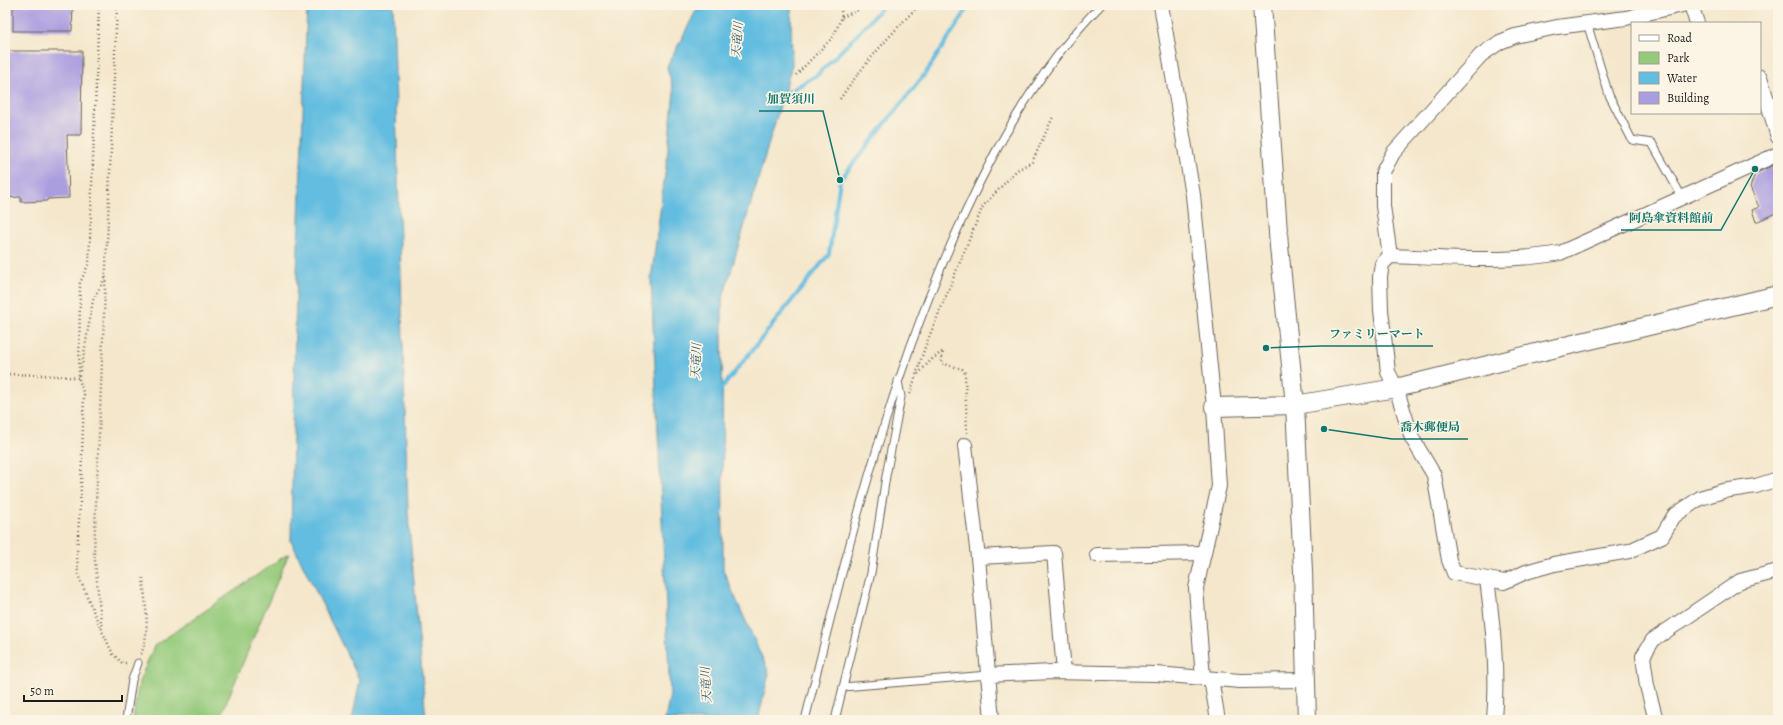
<svg xmlns="http://www.w3.org/2000/svg" width="1783" height="725" viewBox="0 0 1783 725" font-family="Alegreya,'Noto Serif JP',serif">
<style>
.green{fill:#95ca7b;stroke:#58734c}
.water{fill:#63bde0;stroke:#406c7e}
.lines{fill:none;stroke-linecap:round;stroke-linejoin:round}
.stream{stroke:#63bde0;stroke-width:4}
.building{fill:#aa9de0}
.service-casing{stroke:#68635a;stroke-width:9}
.minor-casing{stroke:#68635a;stroke-width:16}
.tertiary-casing{stroke:#68635a;stroke-width:20}
.path{stroke:#68635a;stroke-width:2.5;stroke-dasharray:1 3;stroke-linecap:butt}
.service{stroke:#fff;stroke-width:7}
.minor{stroke:#fff;stroke-width:14}
.tertiary{stroke:#fff;stroke-width:18}
.labels{text-anchor:middle;stroke-width:3.5;stroke-linejoin:round;paint-order:stroke}
.water-label{font-size:12px;font-style:italic;fill:#385c6a;stroke:#fcf5e5}
.leader{fill:none;stroke:#0f766e;stroke-width:1.5}
.callout-dot{fill:#0f766e;stroke:#fcf5e5;stroke-width:1.5}
.callout-label{font-size:12px;text-anchor:middle;font-weight:bold;fill:#0f766e;stroke:#fcf5e5;stroke-width:3.5;stroke-linejoin:round;paint-order:stroke}
</style>
<rect width="100%" height="100%" fill="#fcf5e5"/>
<filter id="ink" filterUnits="userSpaceOnUse"><feTurbulence type="fractalNoise" baseFrequency=".025" numOctaves="2"/><feDisplacementMap in="SourceGraphic" scale="8" xChannelSelector="R" yChannelSelector="G"/><feConvolveMatrix kernelMatrix="1 2 1 2 8 2 1 2 1" color-interpolation-filters="sRGB"/></filter>
<filter id="wash" filterUnits="userSpaceOnUse"><feTurbulence type="fractalNoise" baseFrequency=".012" numOctaves="4" result="noise"/><feDisplacementMap in="SourceGraphic" scale="16" xChannelSelector="R" yChannelSelector="G"/><feGaussianBlur stdDeviation="0.9" result="paint"/><feColorMatrix in="noise" values="0 0 0 0 0 0 0 0 0 0 0 0 0 0 0 0 0 1.4 0 .05"/><feComposite in="paint" operator="in"/></filter>
<g filter="url(#wash)">
<rect width="100%" height="100%" fill="#f4e7cc"/>
<path class="green" d="M289 553 219 720H133L139 682 154 646Z"/>
<g class="water">
<path d="M307 5H393L408 513 426 720H352L360 681 291 541 295 328Z"/>
<path d="M699 5H791L792 65 722 301 723 570 769 673 758 720H665L670 695 651 279 666 167 674 92 667 67Z"/>
</g>
<g class="lines">
<g class="stream">
<path d="M778 98 817 75 853 39 884 5"/>
<path d="M718 393 829 254 840 180 925 74 968 8 974 5"/>
</g>
</g>
<g id="blocks">
<g class="building">
<path d="M13 5H73L72 31H13Z"/>
<path d="M5 51H82L81 135H67L69 198 47 199V201L21 202V197L5 198Z"/>
<path d="M1773 165 1778 167V212L1756 222 1752 210 1759 207 1750 187 1755 174Z"/>
</g>
</g>
</g>
<g filter="url(#ink)">
<use href="#blocks" fill-opacity="0" stroke="#68635a" stroke-width="1"/>
<g class="lines">
<g class="service-casing">
<g id="service">
<path d="M1587 23 1609 95 1632 140 1652 143 1682 197"/>
<path d="M843 687 988 675"/>
<path d="M126 720 132 680 138 663"/>
<path d="M805 720C848 547 890 373 966 211 1000 137 1043 64 1101 5"/>
<path d="M835 720 871 573 886 476 901 397 898 381"/>
</g>
</g>
<g class="minor-casing">
<g id="minor">
<path d="M1161 5 1193 195 1214 407 1219 486 1196 588 1203 678"/>
<path d="M1691 5 1697 23"/>
<path d="M1760 77 1778 137"/>
<path d="M1778 154 1560 253C1505 263 1446 258 1390 256L1382 264 1380 277 1381 310 1388 372 1396 388 1412 438 1434 475 1449 560 1454 573 1504 582 1526 572 1554 564 1629 551 1662 536 1674 516 1700 498 1723 491 1756 486 1778 479"/>
<path d="M1390 256 1383 206V172L1393 153 1481 55 1500 42 1515 36 1557 27 1626 18 1682 5"/>
<path d="M965 445 978 557 992 720"/>
<path d="M1097 555 1204 553"/>
<path d="M978 557 1054 553 1064 672"/>
<path d="M1487 579C1493 626 1498 672 1494 720"/>
<path d="M988 675 1052 672 1156 674 1240 681 1306 680"/>
<path d="M1211 679 1218 720"/>
<path d="M1656 720 1647 686 1643 656 1653 640 1740 581 1778 571"/>
</g>
</g>
<g class="tertiary-casing">
<g id="tertiary">
<path d="M1262 5 1279 246 1295 405 1303 571 1307 720"/>
<path d="M1214 407 1295 405 1396 388 1540 352 1778 295"/>
</g>
</g>
<g class="path">
<path d="M99 5 89 263 80 283 79 379 84 395 81 486 77 553 78 575 100 627"/>
<path d="M117 5 94 552 102 631 113 654 122 663H128"/>
<path d="M842 17 858 10 863 5"/>
<path d="M796 75 833 37 842 17 840 5"/>
<path d="M840 99C863 65 890 35 919 5"/>
<path d="M81 371 93 300 105 278"/>
<path d="M5 374 44 375 80 378"/>
<path d="M918 374 931 360 943 351 941 363 962 369 965 373 967 433"/>
<path d="M910 394 925 347 983 206 1017 170 1032 162 1053 117"/>
<path d="M141 654C151 631 145 603 143 578"/>
</g>
<use href="#service" class="service"/>
<use href="#minor" class="minor"/>
<use href="#tertiary" class="tertiary"/>
</g>
</g>
<g class="labels">
<g class="water-label">
<text transform="translate(737 40) rotate(-85)" y="4">天竜川</text>
<text transform="translate(696 361) rotate(-88)" y="4">天竜川</text>
<text transform="translate(706 685) rotate(-93)" y="4">天竜川</text>
</g>
</g>
<path class="leader" d="M840 180L823 111H759M1755 169L1721 230H1621M1266 348L1321 346H1433M1324 429L1392 439H1468"/>
<g class="callout-dot">
<circle cx="840" cy="180" r="4"/>
<circle cx="1755" cy="169" r="4"/>
<circle cx="1266" cy="348" r="4"/>
<circle cx="1324" cy="429" r="4"/>
</g>
<g class="callout-label">
<text x="791" y="103">加賀須川</text>
<text x="1671" y="222">阿島傘資料館前</text>
<text x="1377" y="338">ファミリーマート</text>
<text x="1430" y="431">喬木郵便局</text>
</g>
<rect width="1783" height="725" fill="none" stroke="#fcf5e5" stroke-width="20"/>
<rect x="1631" y="22" width="130" height="92" fill="#fcf5e5" stroke="#a29e95"/>
<rect x="1639" y="35" width="20" height="6" fill="#ffffff" stroke="#a29e95"/>
<text x="1667" y="42" font-size="12" fill="#1c1c1c">Road</text>
<rect x="1639" y="52" width="20" height="12" fill="#95ca7b" stroke="#a29e95"/>
<text x="1667" y="62" font-size="12" fill="#1c1c1c">Park</text>
<rect x="1639" y="72" width="20" height="12" fill="#63bde0" stroke="#a29e95"/>
<text x="1667" y="82" font-size="12" fill="#1c1c1c">Water</text>
<rect x="1639" y="92" width="20" height="12" fill="#aa9de0" stroke="#a29e95"/>
<text x="1667" y="102" font-size="12" fill="#1c1c1c">Building</text>
<path d="M24 695v6h98v-6" fill="none" stroke="#1c1c1c" stroke-width="2"/>
<text x="30" y="695" font-size="12" fill="#1c1c1c" stroke="#fcf5e5" stroke-width="3" paint-order="stroke">50 m</text>
</svg>
